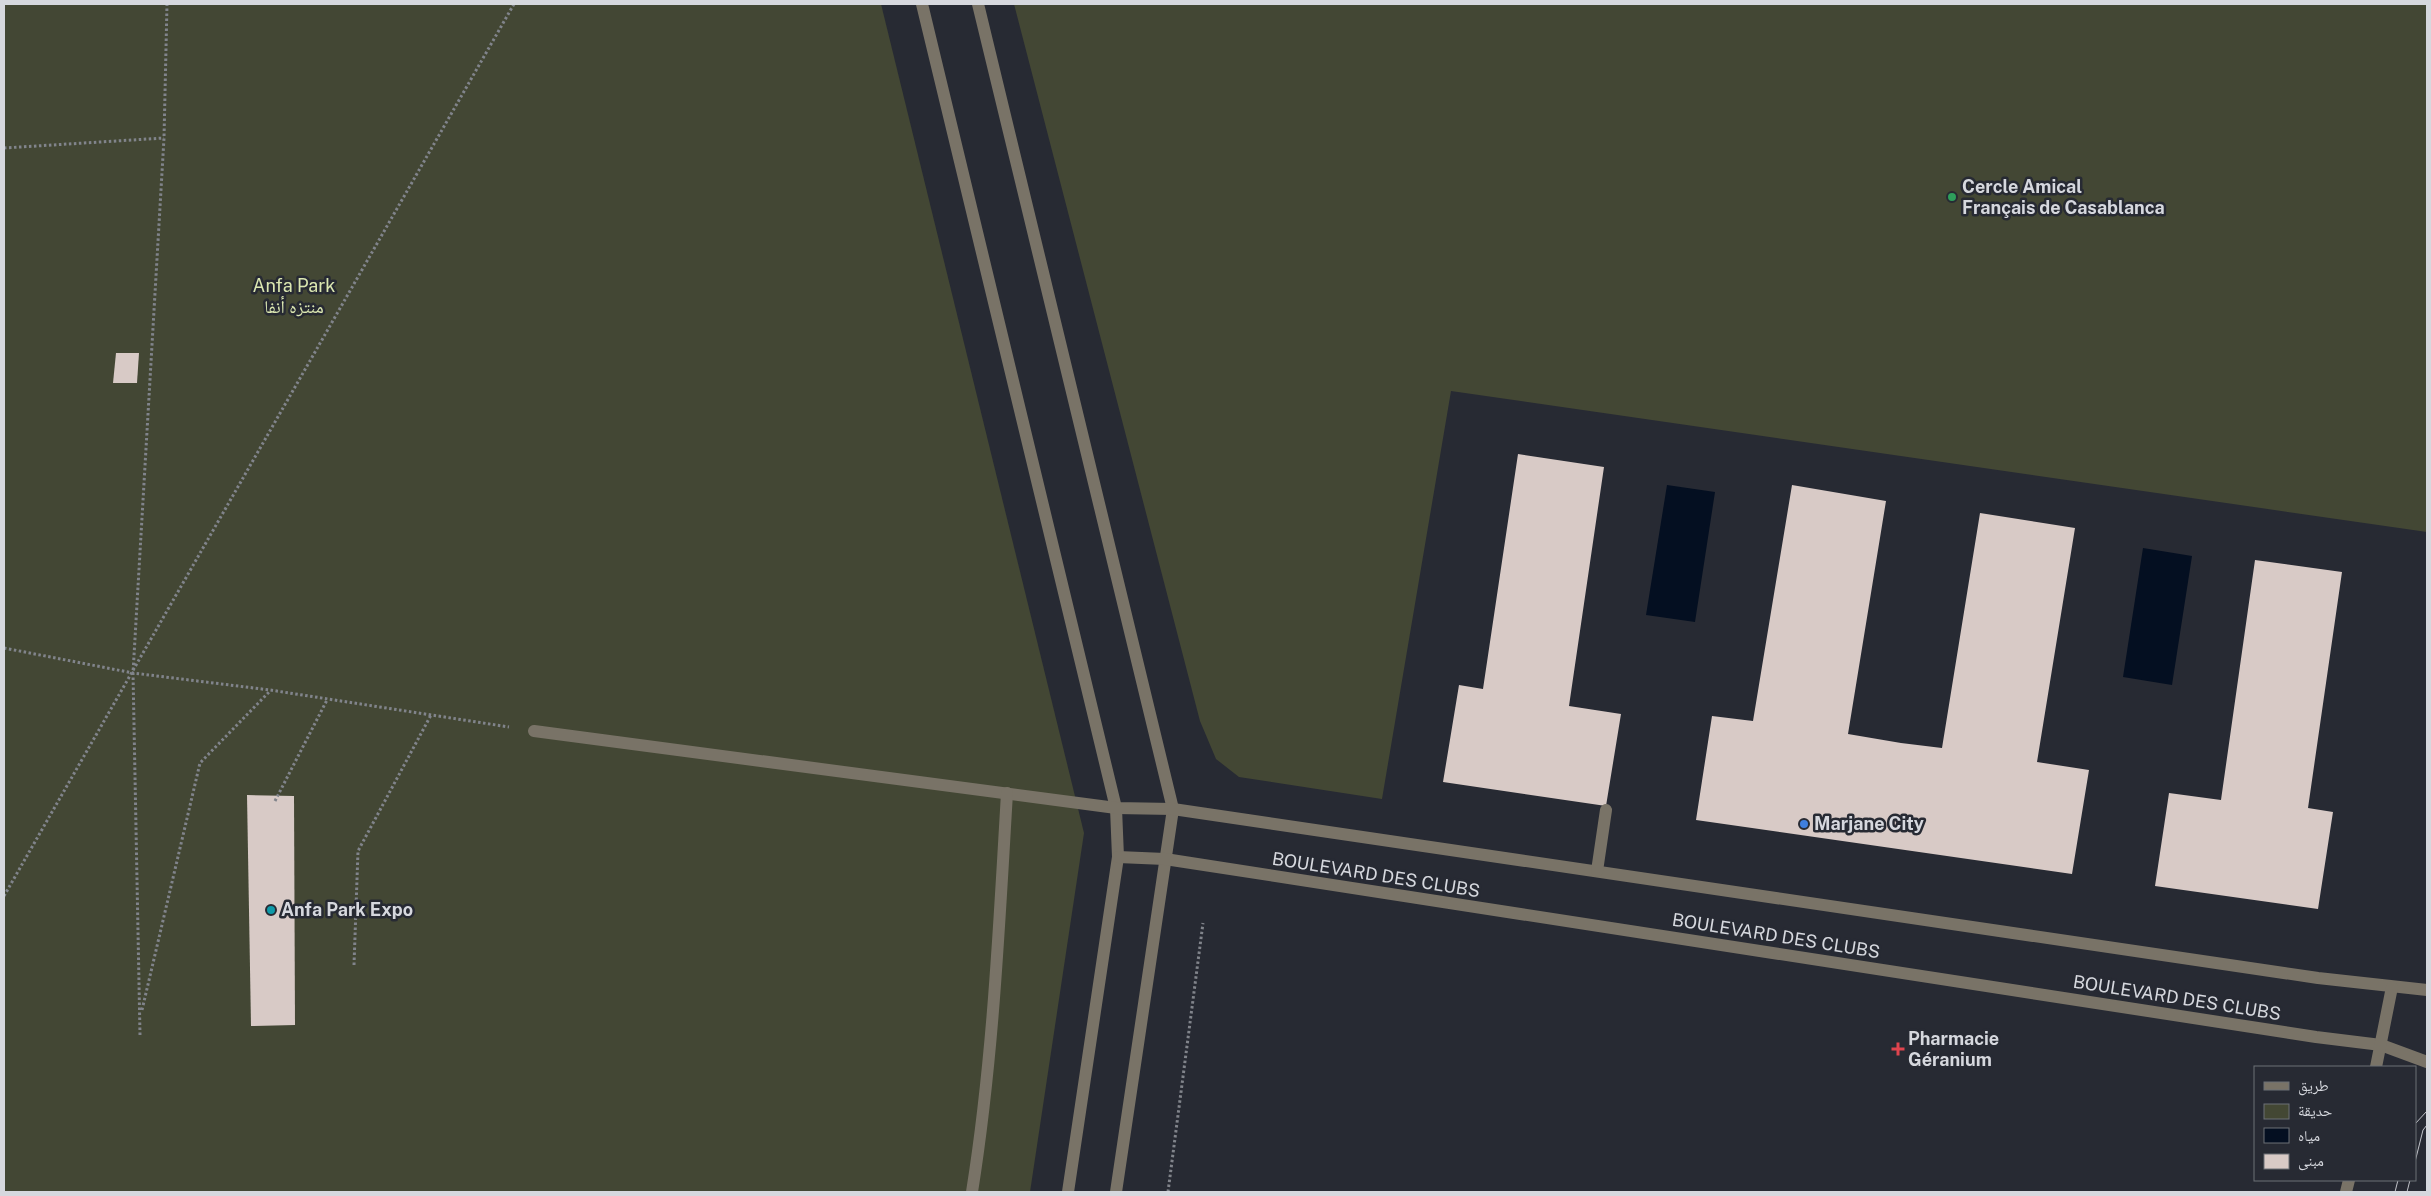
<svg xmlns="http://www.w3.org/2000/svg" width="2431" height="1196" viewBox="0 0 2431 1196" font-family="'Public Sans','Noto Naskh Arabic',sans-serif">
<style>
.green{fill:#434734}
.water{fill:#040f21}
.building{fill:#d8cac6}
.lines{fill:none;stroke-linecap:round;stroke-linejoin:round}
.path{stroke:#81848b;stroke-width:3;stroke-dasharray:2.5 2.5;stroke-linecap:butt}
.minor{stroke:#797367;stroke-width:12}
.tram{stroke:#c2c4ca;stroke-width:1}
.leisure-dot{fill:#2e9e5b;stroke:#272a33;stroke-width:2}
.shop-dot{fill:#3f7fe0;stroke:#272a33;stroke-width:2}
.culture-dot{fill:#0f9aa8;stroke:#272a33;stroke-width:2}
.health-dot{fill:#e0444e;stroke:#272a33;stroke-width:2}
.labels{text-anchor:middle;stroke-width:5;stroke-linejoin:round;paint-order:stroke}
.poi-label{font-size:18px;font-weight:bold;fill:#d6d8de;stroke:#272a33;text-anchor:start}
.park-label{font-size:18px;fill:#dbe7b1;stroke:#272a33}
.street-label{font-size:18px;fill:#d6d8de;stroke:#272a33}
</style>
<rect width="100%" height="100%" fill="#272a33"/>
<g class="green">
<path d="M4 4H881L1084 833 1030 1192H4Z"/>
<path d="M1014 4H2427V532L1451 391 1382 799 1239 777 1216 759 1200 721Z"/>
</g>
<g class="water">
<path d="M1667 485 1715 492 1695 622 1646 615Z"/>
<path d="M2143 548 2192 556 2172 685 2123 677Z"/>
</g>
<g class="building">
<path d="M116 353H139L137 383H113Z"/>
<path d="M1518 454 1604 467 1569 706 1621 714 1606 806 1443 782 1459 685 1483 689Z"/>
<path d="M1792 485 1886 501 1848 734 1901 743 1942 748 1980 513 2075 528 2037 762 2089 770 2072 874 1696 820 1712 716 1753 721Z"/>
<path d="M2255 560 2342 572 2308 808 2333 812 2318 909 2155 886 2169 793 2221 800Z"/>
<path d="M247 795 294 796 295 1025 251 1026Z"/>
</g>
<g class="lines">
<g class="path">
<path d="M4 148 164 138"/>
<path d="M4 648 133 673 270 690 509 727"/>
<path d="M275 801 327 700"/>
<path d="M4 896 514 4"/>
<path d="M354 965 358 851 431 715"/>
<path d="M142 1010 200 763 270 691"/>
<path d="M140 1035 133 673 164 138 167 4"/>
<path d="M1168 1192 1203 923"/>
</g>
<g class="minor">
<path d="M922 4 1116 808 1118 857 1068 1192"/>
<path d="M978 4 1173 809 1116 1192"/>
<path d="M534 731 1116 808 1173 809 2318 978 2427 990"/>
<path d="M1118 857 1165 859 2316 1037 2381 1045 2427 1062"/>
<path d="M1597 871 1606 810"/>
<path d="M2376 1067 2392 987"/>
<path d="M972 1192C993 1060 999 927 1007 793"/>
<path d="M2346 1192 2349 1180"/>
</g>
<g class="tram">
<path d="M2415 1124 2427 1111"/>
<path d="M2415 1162 2423 1130 2427 1125"/>
<path d="M2395 1192 2398 1180"/>
<path d="M2407 1192 2410 1180"/>
</g>
</g>
<circle class="leisure-dot" cx="1952" cy="197" r="5"/>
<circle class="shop-dot" cx="1804" cy="824" r="5"/>
<circle class="culture-dot" cx="271" cy="910" r="5"/>
<path class="health-dot" d="M1895.5 1041.5h5v5h5v5h-5v5h-5v-5h-5v-5h5z"/>
<g class="labels">
<g class="poi-label">
<text x="1962" y="193">Cercle Amical<tspan x="1962" dy="21">Français de Casablanca</tspan></text>
<text x="1814" y="830">Marjane City</text>
<text x="281" y="916">Anfa Park Expo</text>
<text x="1908" y="1045">Pharmacie<tspan x="1908" dy="21">Géranium</tspan></text>
</g>
<g class="park-label">
<text x="294" y="292">Anfa Park<tspan x="294" dy="21">منتزه أنفا</tspan></text>
</g>
<g class="street-label">
<text transform="translate(1376 875) rotate(9)" y="6">BOULEVARD DES CLUBS</text>
<text transform="translate(1776 936) rotate(9)" y="6">BOULEVARD DES CLUBS</text>
<text transform="translate(2177 998) rotate(9)" y="6">BOULEVARD DES CLUBS</text>
</g>
</g>
<rect width="2431" height="1196" fill="none" stroke="#d6d8de" stroke-width="10"/>
<rect x="2254" y="1066" width="162" height="115" fill="#272a33" stroke="#6d7077"/>
<rect x="2264" y="1082" width="25" height="8" fill="#797367" stroke="#6d7077"/>
<text x="2298" y="1091" font-size="15" fill="#d6d8de">طريق</text>
<rect x="2264" y="1104" width="25" height="15" fill="#434734" stroke="#6d7077"/>
<text x="2298" y="1116" font-size="15" fill="#d6d8de">حديقة</text>
<rect x="2264" y="1128" width="25" height="15" fill="#040f21" stroke="#6d7077"/>
<text x="2298" y="1141" font-size="15" fill="#d6d8de">مياه</text>
<rect x="2264" y="1154" width="25" height="15" fill="#d8cac6" stroke="#6d7077"/>
<text x="2298" y="1166" font-size="15" fill="#d6d8de">مبنى</text>
</svg>
